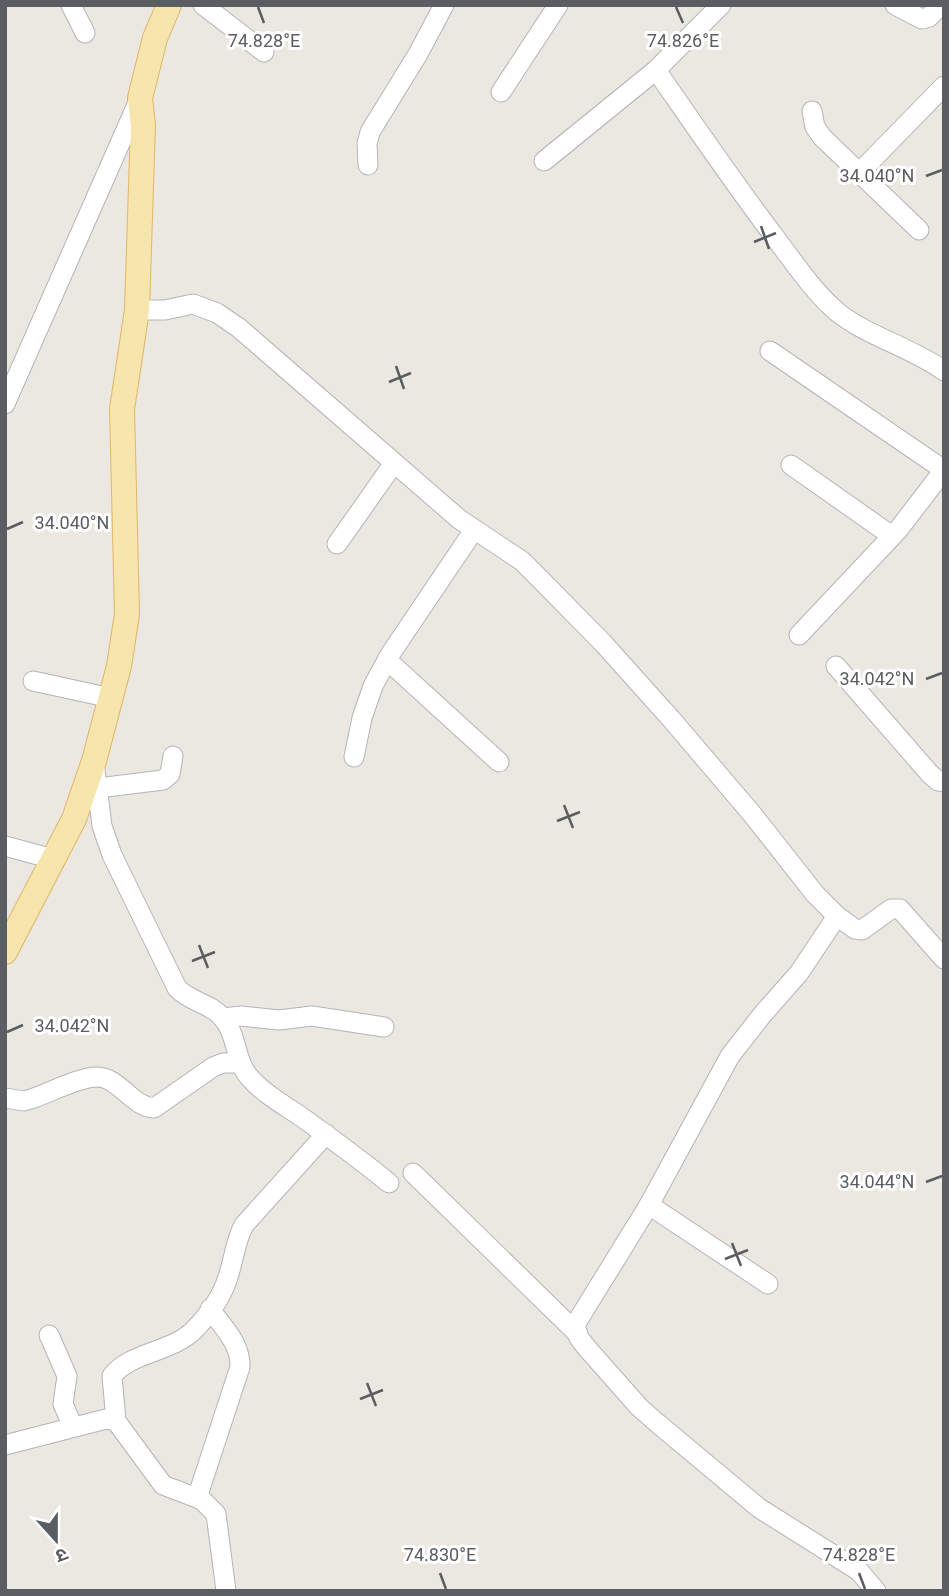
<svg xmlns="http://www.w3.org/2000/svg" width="949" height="1596" viewBox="0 0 949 1596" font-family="Roboto,'Noto Sans Devanagari',sans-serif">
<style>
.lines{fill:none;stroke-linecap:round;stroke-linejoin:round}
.minor-casing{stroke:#b2b4b8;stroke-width:21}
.major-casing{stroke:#e2b664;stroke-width:26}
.minor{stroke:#fff;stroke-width:19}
.major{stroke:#f6e5ac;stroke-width:24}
.ticks{fill:none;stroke:#5a5d61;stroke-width:2.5}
.ticks-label{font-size:18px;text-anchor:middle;fill:#5a5d61;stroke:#fff;stroke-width:6;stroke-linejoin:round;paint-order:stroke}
</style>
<rect width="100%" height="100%" fill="#ebe8e1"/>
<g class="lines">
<g class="minor-casing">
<g id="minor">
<path d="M71 5 85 33"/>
<path d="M203 5 264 52"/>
<path d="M895 5 922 19 929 17 941 5"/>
<path d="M656 70C695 126 733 182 774 236 793 261 812 290 836 311 866 336 911 347 944 371"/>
<path d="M501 92 558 5"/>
<path d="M812 111 815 127 822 137 919 230"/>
<path d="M544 161 656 70 721 5"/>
<path d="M368 165 367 144 370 132 418 54 444 5"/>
<path d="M859 173 944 86"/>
<path d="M137 310H165L193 304 217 313 239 328 459 519 522 561 538 577 603 643 672 720 752 814 815 894 837 916 855 929 862 930 891 909H900L944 959"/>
<path d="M770 351 944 470"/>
<path d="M5 404 140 98"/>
<path d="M791 465 892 536"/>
<path d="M337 544 394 463"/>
<path d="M799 635 898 530 944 470"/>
<path d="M387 660 499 762"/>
<path d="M836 666 930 774 938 781 944 782"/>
<path d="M33 681 111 698"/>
<path d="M354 757 362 718 373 686 391 653 474 530"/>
<path d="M94 762 102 826 112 855 177 988C190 1002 210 1003 222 1017 238 1034 234 1062 251 1079 265 1095 286 1106 303 1118 332 1139 361 1160 389 1183"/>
<path d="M98 788 163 780 170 774 173 756"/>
<path d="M5 846 53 859"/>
<path d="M837 916 799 973 762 1015 730 1056 649 1205 575 1325 579 1338 586 1347 639 1407 656 1422 759 1508 859 1571 876 1591"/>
<path d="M223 1018 241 1016 279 1020 312 1016 384 1027"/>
<path d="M5 1098 24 1101 34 1098C51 1092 79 1077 97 1077 119 1077 132 1107 154 1108L213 1067 223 1063H240"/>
<path d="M413 1173 577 1333"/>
<path d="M649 1205 768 1284"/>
<path d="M49 1335 67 1376 63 1404 73 1427"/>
<path d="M116 1421 112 1376C129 1353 171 1352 193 1331 207 1317 222 1297 228 1277 234 1260 235 1241 244 1225L326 1134"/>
<path d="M5 1445 106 1419 116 1421 163 1485 202 1500 216 1514 226 1591"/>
<path d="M197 1498 240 1367C241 1344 223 1327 210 1309"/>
</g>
</g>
<g class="major-casing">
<path id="major" d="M5 952 74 819 94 761 119 666 127 614 122 409 137 310 143 125 140 98 155 38 169 5"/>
</g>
<use href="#minor" class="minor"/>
<use href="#major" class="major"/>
</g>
<path class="ticks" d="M258 7 264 23M676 7 683 23M926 176 942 170M761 226 769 249M754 242 776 233M396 366 404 389M389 382 411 373M7 529 23 522M926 679 942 673M564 805 573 828M557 821 580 812M199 945 208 968M192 961 215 952M7 1032 23 1025M926 1182 942 1176M732 1243 741 1266M725 1259 748 1250M367 1383 376 1406M360 1399 383 1390M440 1573 446 1589M859 1573 865 1589"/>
<g class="ticks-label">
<text x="264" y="47">74.828°E</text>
<text x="683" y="47">74.826°E</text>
<text x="877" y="182">34.040°N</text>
<text x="72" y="529">34.040°N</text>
<text x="877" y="685">34.042°N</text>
<text x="72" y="1032">34.042°N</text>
<text x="877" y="1188">34.044°N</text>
<text x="440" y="1561">74.830°E</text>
<text x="859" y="1561">74.828°E</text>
</g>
<rect width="949" height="1596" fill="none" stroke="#5a5d61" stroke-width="14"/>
<g transform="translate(56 1540) rotate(159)" stroke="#ffffff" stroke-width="5" paint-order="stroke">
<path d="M0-5L12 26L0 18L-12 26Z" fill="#5a5d61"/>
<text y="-10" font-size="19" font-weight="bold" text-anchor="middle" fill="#5a5d61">उ</text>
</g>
</svg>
